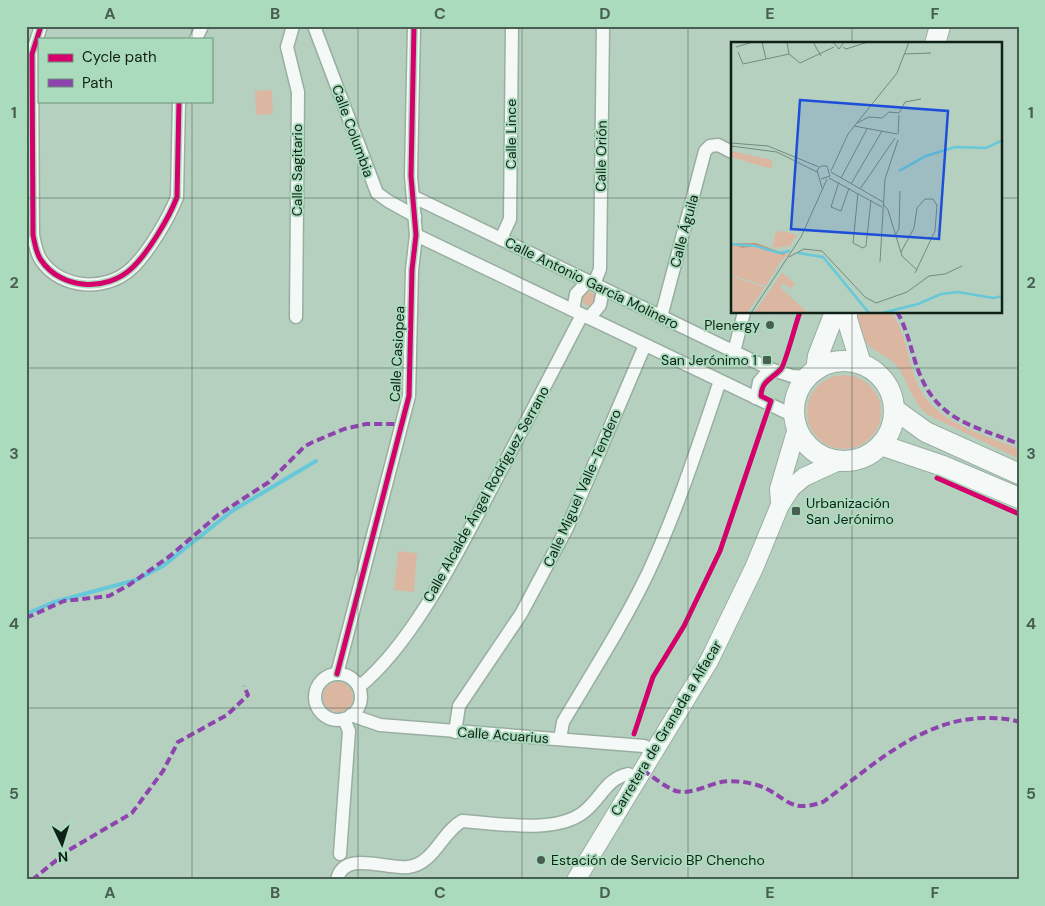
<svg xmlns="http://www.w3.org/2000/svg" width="1045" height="906" viewBox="0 0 1045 906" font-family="'DM Sans',sans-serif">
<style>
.green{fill:#dbb7a2}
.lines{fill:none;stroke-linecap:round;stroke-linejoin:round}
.stream{stroke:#66c8d8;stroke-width:4}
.street-casing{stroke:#99aea1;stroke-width:15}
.secondary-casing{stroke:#99aea1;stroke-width:20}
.primary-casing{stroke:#99aea1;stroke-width:22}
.street{stroke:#f4f8f6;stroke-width:12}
.secondary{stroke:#f4f8f6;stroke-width:18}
.primary{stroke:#f4f8f6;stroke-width:20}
.quiet{stroke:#8e44ad;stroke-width:4;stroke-dasharray:8 4;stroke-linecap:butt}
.cycleway-casing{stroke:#abdbbd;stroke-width:8}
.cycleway{stroke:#d6006c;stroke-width:5}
.grid{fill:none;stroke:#495e52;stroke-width:1;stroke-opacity:0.55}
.poi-dot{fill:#495e52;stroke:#abdbbd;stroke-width:2}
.labels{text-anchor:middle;stroke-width:4;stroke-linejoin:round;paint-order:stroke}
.street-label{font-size:14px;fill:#0f2116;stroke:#abdbbd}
.poi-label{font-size:14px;fill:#0f2116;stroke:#abdbbd;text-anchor:end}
.inset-river{fill:none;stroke:#66c8d8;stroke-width:2.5}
.inset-road{fill:none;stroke:#738a7c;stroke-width:1}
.view{fill:#1d4ed8;fill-opacity:0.15;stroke:#1d4ed8;stroke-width:2.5}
.inset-edge{fill:none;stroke:#0f2116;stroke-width:2.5}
.neatline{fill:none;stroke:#495e52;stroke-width:2}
.grid-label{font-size:16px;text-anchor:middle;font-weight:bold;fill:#495e52}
</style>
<rect width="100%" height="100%" fill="#b6d0c0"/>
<g class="green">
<path d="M272 90 273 114 256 115 255 91Z"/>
<circle cx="589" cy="299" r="7"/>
<path d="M858 313H892C906 334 908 362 918 385 935 423 983 434 1019 449V459L928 415C910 401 909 379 894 363 886 355 872 351 866 342 859 333 858 323 858 313Z"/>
<circle cx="844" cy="412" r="37"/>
<path d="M398 551 417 553 414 592 394 590Z"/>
<circle cx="338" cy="697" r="15"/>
</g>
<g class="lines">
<path class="stream" d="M26 614 54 602 136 580 163 566 232 511 316 461"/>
<g class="street-casing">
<g id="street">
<path d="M41 26 32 54 33 235C35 244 36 253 41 260 61 290 107 292 132 268 148 253 169 218 177 197L179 101"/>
<path d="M293 26 287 47 298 92 296 317"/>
<path d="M314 26 377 193 388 201 415 216"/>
<path d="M196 39 202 26"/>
<path d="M414 197 770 369 792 376 808 377"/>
<path d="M416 235 794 416"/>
<path d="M501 239 510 219 512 26"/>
<path d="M594 284 600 269 603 26"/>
<path d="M573 310 576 294 588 281"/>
<path d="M661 317 705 151 710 146 718 145 732 152"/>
<path d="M589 318 600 305 603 289"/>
<path d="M734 352 744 312"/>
<path d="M756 398 759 382 770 369"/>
<path d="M337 674 409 396 412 270 416 235 411 176 414 26"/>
<circle cx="338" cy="697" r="23"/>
<path d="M359 687C412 644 457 554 489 493 520 434 551 374 582 315"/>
<path d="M351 715 380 725 644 746 654 752"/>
<path d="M455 732 459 706 521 614 567 528 645 345"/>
<path d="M560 739 563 722C592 673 623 625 648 573 677 511 698 446 720 381"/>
<path d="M340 854 349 731 344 719"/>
<path d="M337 880C343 849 387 870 408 867 434 864 441 833 462 821 498 823 557 835 585 811 602 797 606 779 628 774L637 779"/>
</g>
</g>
<g class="secondary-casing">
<g id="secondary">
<path d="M780 502 779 489 797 428"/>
<path d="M576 880 709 661 754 568 780 505 791 488 804 477 839 461"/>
</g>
</g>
<g class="primary-casing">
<g id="primary">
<path d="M935 44 940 26"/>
<path d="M847 312V319L861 364"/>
<circle cx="844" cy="411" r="50"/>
<path d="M816 370 818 356 835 312"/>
<path d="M894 409 926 432 1019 474"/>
<path d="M881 445 943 466 1019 498"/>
</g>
</g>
<use href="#street" class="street"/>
<use href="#secondary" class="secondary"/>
<use href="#primary" class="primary"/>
<g class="quiet">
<path d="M897 312C907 328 911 350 917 367 936 421 970 424 1019 444"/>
<path d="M26 618 64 601 109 596 129 585 170 556 218 515 269 482 305 446 313 442 344 429 366 424H397"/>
<path d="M643 770C653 777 665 787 676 791 690 795 708 785 721 782 732 780 749 782 760 786 788 797 788 814 823 802 873 766 920 719 985 718 997 718 1008 718 1019 722"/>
<path d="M32 880 69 850 132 813 163 771 178 742 227 715 248 695 244 686"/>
</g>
<g class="cycleway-casing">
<g id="cycleway">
<path d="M41 26 32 54 33 235C35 244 36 253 41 260 61 290 107 292 132 268 148 253 169 218 177 197L179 101"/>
<path d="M937 478 1019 514"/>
<path d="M337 674 409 396 412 270 416 235 411 176 414 26"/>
<path d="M634 734 653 677 684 626 720 551 771 401 761 396C762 380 771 380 781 369 785 365 796 322 800 312"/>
</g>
</g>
<use href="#cycleway" class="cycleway"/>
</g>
<path class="grid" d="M192 26V39M358 26V880M522 26V880M688 26V880M852 26V44M192 101V880M26 198H732M1001 198H1019M852 312V880M26 368H1019M26 538H1019M26 708H1019"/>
<g class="poi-dot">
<circle cx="770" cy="325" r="5"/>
<rect x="762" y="355" width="10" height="10" rx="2.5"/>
<rect x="791" y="506" width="10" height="10" rx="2.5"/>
<circle cx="541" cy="860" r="5"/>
</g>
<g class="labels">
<g class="street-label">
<text transform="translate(353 131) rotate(70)" y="5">Calle Columbia</text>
<text transform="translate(511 134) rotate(-90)" y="5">Calle Lince</text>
<text transform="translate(601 156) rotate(-89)" y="5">Calle Orión</text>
<text transform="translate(297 170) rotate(-90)" y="5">Calle Sagitario</text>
<text transform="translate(684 231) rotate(-75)" y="5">Calle Águila</text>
<text transform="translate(592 283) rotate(26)" y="5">Calle Antonio García Molinero</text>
<text transform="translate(397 354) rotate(-87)" y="5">Calle Casiopea</text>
<text transform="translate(582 488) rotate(-66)" y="5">Calle Miguel Valle-Tendero</text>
<text transform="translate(486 494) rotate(-61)" y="5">Calle Alcalde Ángel Rodríguez Serrano</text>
<text transform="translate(666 728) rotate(-59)" y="5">Carretera de Granada a Alfacar</text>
<text transform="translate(503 735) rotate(4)" y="5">Calle Acuarius</text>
</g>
<g class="poi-label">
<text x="760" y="330">Plenergy</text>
<text x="757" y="365">San Jerónimo 1</text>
<text x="806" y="508" text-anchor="start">Urbanización<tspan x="806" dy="16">San Jerónimo</tspan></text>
<text x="551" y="865" text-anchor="start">Estación de Servicio BP Chencho</text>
</g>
</g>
<g transform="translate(731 42)">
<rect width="271" height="271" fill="#b6d0c0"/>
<path d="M1 109 41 118V127L0 115ZM45 189 56 190 66 193 59 204 45 206 41 205ZM0 203 25 204 51 213 59 211 49 220 35 244 0 233ZM51 231 64 241 60 247 52 241 49 245 77 271H23ZM0 234 34 245 16 271H0Z" fill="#dbb7a2"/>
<path d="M0 201H25L50 210 60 208 52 213 25 204 11 206Z" fill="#c6967d"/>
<path class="inset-river" d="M168 129 195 114 224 105 255 106 272 98M0 202 25 204 48 211 59 209M67 211 92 215 138 271M151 271 187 262 210 252 227 250 262 256 272 254"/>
<path class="inset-road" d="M31 0 35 17M56 0 58 12 69 21 103 5M82 0 90 14M102 0 108 7 113 0M5 5 22 0M112 5 115 7 137 0M7 10 12 22 58 12M174 12 200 11M126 81 138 75 151 76 158 70 168 71 174 60 190 57M123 84 166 92M167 92 168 73M0 101 37 104 88 125M0 104 46 110 86 130M100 129 117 92 166 31 178 0M100 130 152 160M98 136 151 165M110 136 136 87M90 137 99 134 96 124H90L86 128 91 146M108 140 100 165 110 169 118 146M120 142 151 89M129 147 164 96M127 151 122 201 132 206 135 204 140 158M152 162 157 168 171 214 186 228M165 192 168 187 169 149M170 210 183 186 186 166 194 157H202L206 163 204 189 184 231M58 215 73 207 91 209 134 255 145 261 176 250 198 234 214 232 231 224M149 220 154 137 167 98M20 271 70 195 96 137"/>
<path class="view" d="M69 58 217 69 208 197 60 187Z"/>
<rect width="271" height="271" class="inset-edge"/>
</g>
<rect width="1045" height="906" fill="none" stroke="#abdbbd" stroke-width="55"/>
<rect x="38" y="38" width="175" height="65" fill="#abdbbd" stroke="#6d917a"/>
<rect x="48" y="54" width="25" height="8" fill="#d6006c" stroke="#6d917a"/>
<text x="82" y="62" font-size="15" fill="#0f2116">Cycle path</text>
<rect x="48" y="79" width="25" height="8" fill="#8e44ad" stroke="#6d917a"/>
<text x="82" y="88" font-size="15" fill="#0f2116">Path</text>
<g transform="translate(62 844) rotate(176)" stroke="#abdbbd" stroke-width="4" paint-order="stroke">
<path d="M0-4L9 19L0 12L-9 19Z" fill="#0f2116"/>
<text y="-8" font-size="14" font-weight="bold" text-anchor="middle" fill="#0f2116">N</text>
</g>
<rect x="28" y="28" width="990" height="850" class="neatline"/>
<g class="grid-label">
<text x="110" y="19">A</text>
<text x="275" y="19">B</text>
<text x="440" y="19">C</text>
<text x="605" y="19">D</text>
<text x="770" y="19">E</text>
<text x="935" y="19">F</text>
<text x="14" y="118">1</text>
<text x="1031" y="118">1</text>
<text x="14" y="288">2</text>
<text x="1031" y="288">2</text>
<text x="14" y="459">3</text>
<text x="1031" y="459">3</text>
<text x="14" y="629">4</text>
<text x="1031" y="629">4</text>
<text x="14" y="799">5</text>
<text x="1031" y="799">5</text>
<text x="110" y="898">A</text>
<text x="275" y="898">B</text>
<text x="440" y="898">C</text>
<text x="605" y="898">D</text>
<text x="770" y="898">E</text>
<text x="935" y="898">F</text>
</g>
</svg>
